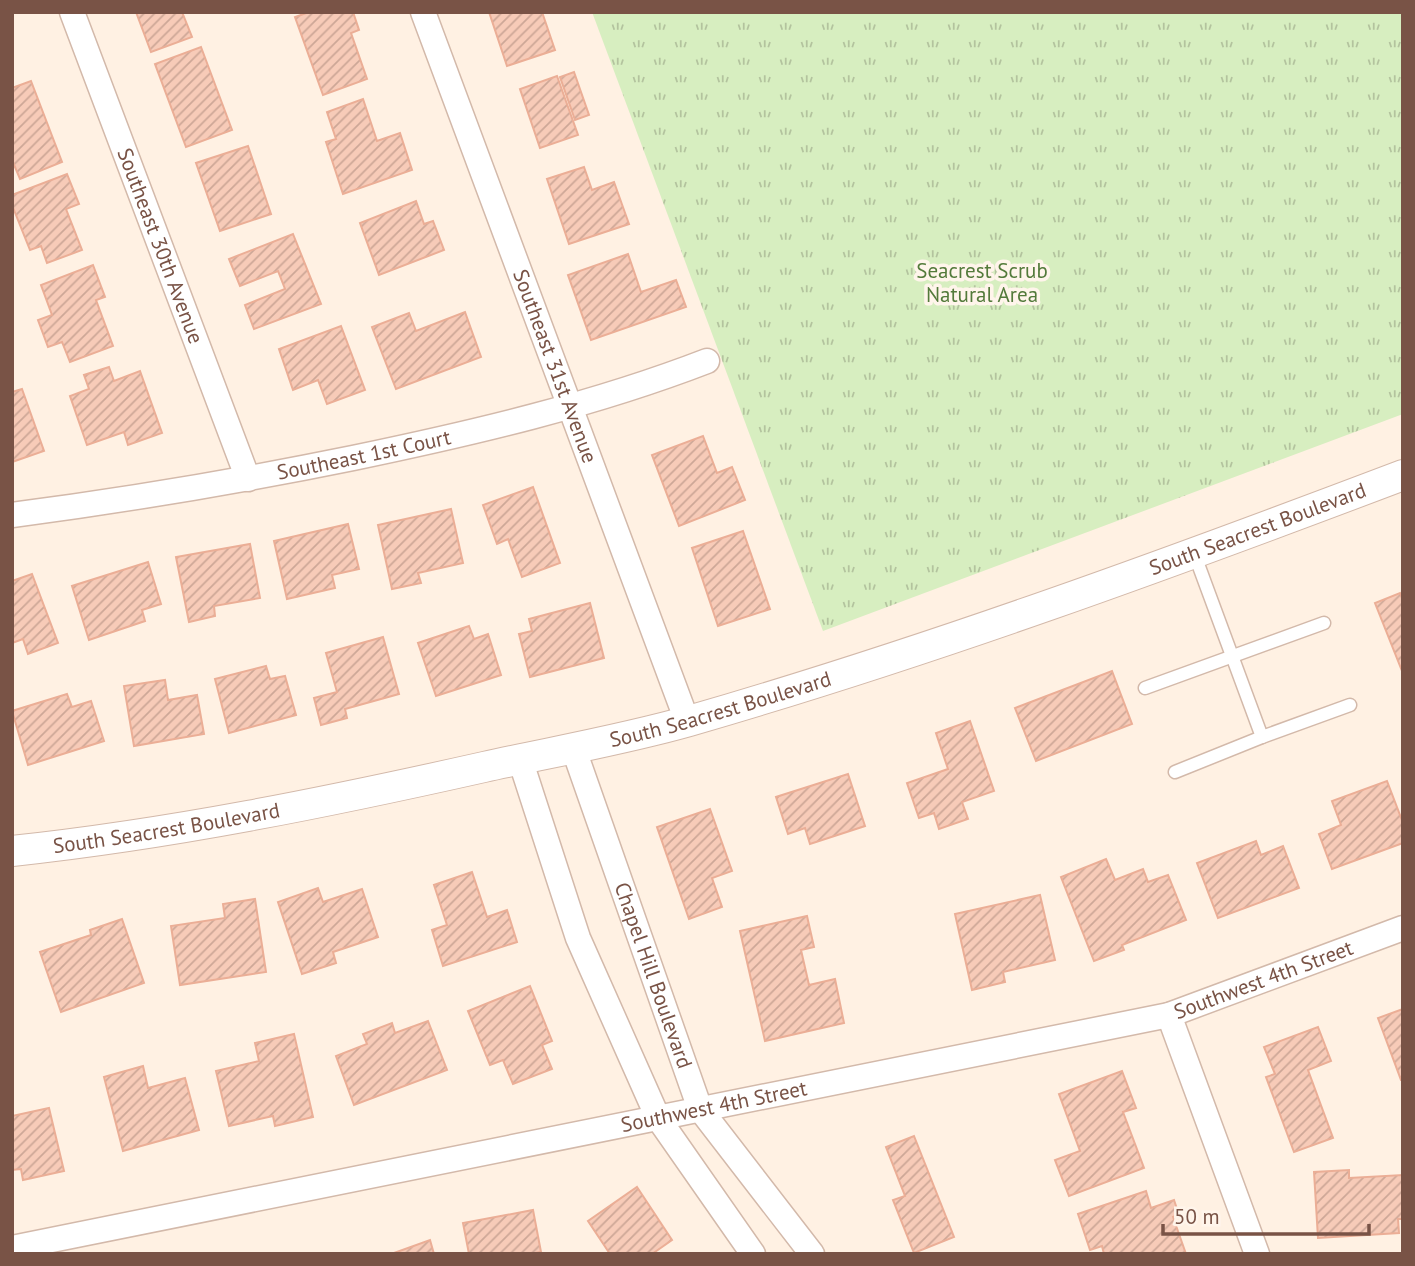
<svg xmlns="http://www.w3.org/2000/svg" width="1415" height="1266" viewBox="0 0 1415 1266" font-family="'PT Sans',sans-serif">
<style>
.grass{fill:url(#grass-tufts)}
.building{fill:url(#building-hatch);stroke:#ebae96;stroke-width:2}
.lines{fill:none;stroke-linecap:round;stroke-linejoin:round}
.service-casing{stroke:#d3b9aa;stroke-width:15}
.minor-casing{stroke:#d3b9aa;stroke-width:27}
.tertiary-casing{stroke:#d3b9aa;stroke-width:32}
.service{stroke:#fff;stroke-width:12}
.minor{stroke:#fff;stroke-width:24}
.tertiary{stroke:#fff;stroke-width:30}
.labels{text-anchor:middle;stroke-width:7;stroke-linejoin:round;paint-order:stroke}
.street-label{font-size:21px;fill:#795346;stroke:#fff5eb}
.park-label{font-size:21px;fill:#537a3a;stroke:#fff5eb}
</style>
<defs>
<pattern id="grass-tufts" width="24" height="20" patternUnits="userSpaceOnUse" patternTransform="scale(1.75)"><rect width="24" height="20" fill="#d7eec0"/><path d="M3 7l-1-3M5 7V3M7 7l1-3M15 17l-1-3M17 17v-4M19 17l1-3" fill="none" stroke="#b3c39e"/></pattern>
<pattern id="building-hatch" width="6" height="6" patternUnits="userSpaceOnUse" patternTransform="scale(1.75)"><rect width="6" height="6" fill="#f7cbb8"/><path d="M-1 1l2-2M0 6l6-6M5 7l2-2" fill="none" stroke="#cda797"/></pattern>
</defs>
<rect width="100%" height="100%" fill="#fff1e3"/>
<path class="grass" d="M592 12H1403V414L823 631Z"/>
<g class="building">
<path d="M136 12H182L192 37 151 52Z"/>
<path d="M309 12H353L359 30 351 33 367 79 323 95 295 17Z"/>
<path d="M489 12H542L555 50 507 66Z"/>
<path d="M201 47 232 130 186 147 155 64Z"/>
<path d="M574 72 589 115 575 120 560 77Z"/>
<path d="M557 76 578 135 540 148 520 89Z"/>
<path d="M31 81 62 162 20 179 12 160V88Z"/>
<path d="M363 99 377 141 400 133 412 170 343 194 326 142 336 139 327 112Z"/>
<path d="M248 146 271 214 220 231 196 163Z"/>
<path d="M584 167 592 190 614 182 629 224 569 244 547 179Z"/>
<path d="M67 174 79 204 66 209 82 250 47 263 41 246 30 250 12 205V195Z"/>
<path d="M416 201 424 224 433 221 444 250 379 275 360 223Z"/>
<path d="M293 234 321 304 254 329 245 305 285 289 278 271 240 286 229 259Z"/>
<path d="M628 254 641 292 676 280 686 307 591 340 568 275Z"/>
<path d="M93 265 105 297 96 300 113 346 70 362 62 342 48 347 38 320 52 315 41 285Z"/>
<path d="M465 312 481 357 396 389 372 327 409 313 416 331Z"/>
<path d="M341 326 365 390 327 404 318 380 293 390 279 349Z"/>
<path d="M109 367 114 381 140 371 162 433 128 445 124 432 87 445 70 396 89 389 84 375Z"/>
<path d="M22 389 44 451 12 462V392Z"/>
<path d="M703 436 717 473 732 467 745 500 679 526 652 455Z"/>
<path d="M533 487 560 563 522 577 508 539 497 544 483 505Z"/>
<path d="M451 509 463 563 418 573 421 583 392 589 378 525Z"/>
<path d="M348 524 359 569 332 575 335 588 287 599 274 541Z"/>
<path d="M743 531 770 609 718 626 692 548Z"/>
<path d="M250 544 260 598 214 606 215 616 189 622 176 557Z"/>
<path d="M148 562 161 604 142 610 145 621 89 640 72 586Z"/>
<path d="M32 574 58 643 28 654 23 639 12 643V581Z"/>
<path d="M1400 593 1403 601 1402 671 1375 603Z"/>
<path d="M590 603 604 658 530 677 519 634 532 631 529 619Z"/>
<path d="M469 626 474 639 488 634 501 675 436 696 418 643Z"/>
<path d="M383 637 399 694 345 709 347 718 321 725 314 698 337 692 326 653Z"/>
<path d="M266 666 270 679 285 676 296 715 229 733 215 679Z"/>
<path d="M1112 671 1132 724 1036 761 1015 708Z"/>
<path d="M165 680 168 700 197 695 204 734 134 746 124 686Z"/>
<path d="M67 694 72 707 91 701 104 741 28 765 12 711Z"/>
<path d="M970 721 994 791 962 802 968 819 939 829 934 813 919 818 907 783 948 769 936 733Z"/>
<path d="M848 774 865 826 810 844 805 828 788 834 776 797Z"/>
<path d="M1387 781 1403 823V843L1332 869 1319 834 1341 825 1332 801Z"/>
<path d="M710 809 732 871 712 878 722 907 689 919 657 827Z"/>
<path d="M1256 841 1261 855 1283 846 1299 888 1218 918 1197 863Z"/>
<path d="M1106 859 1115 880 1143 869 1148 882 1168 875 1186 920 1122 945 1124 950 1094 961 1061 877Z"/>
<path d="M472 872 487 917 507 910 517 942 443 966 432 930 447 925 434 885Z"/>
<path d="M318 888 323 902 362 889 378 937 333 952 336 963 302 974 278 902Z"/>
<path d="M1040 895 1055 960 1003 972 1005 982 972 990 955 914Z"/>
<path d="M255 899 266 972 180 985 171 926 225 918 223 904Z"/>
<path d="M807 916 814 947 801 950 809 985 835 979 844 1023 765 1041 740 931Z"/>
<path d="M122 919 144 983 61 1012 40 952 91 935 90 930Z"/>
<path d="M530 986 552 1041 542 1045 552 1069 513 1084 503 1060 490 1065 468 1011Z"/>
<path d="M1403 1009V1080H1401L1378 1018Z"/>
<path d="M428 1021 447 1070 354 1105 336 1056 367 1044 363 1034 392 1023 395 1033Z"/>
<path d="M1318 1027 1331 1061 1308 1070 1333 1138 1294 1152 1266 1077 1275 1074 1264 1047Z"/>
<path d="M294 1034 313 1117 275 1126 273 1116 229 1126 216 1071 259 1061 255 1043Z"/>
<path d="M143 1066 148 1088 185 1078 199 1130 123 1151 104 1077Z"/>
<path d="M1122 1071 1136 1108 1123 1112 1144 1168 1069 1196 1055 1160 1080 1151 1059 1094Z"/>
<path d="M49 1108 64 1171 23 1180 21 1169 12 1170V1116Z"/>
<path d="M914 1136 954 1237 914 1253 893 1200 905 1196 886 1147Z"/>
<path d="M1349 1170V1178L1403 1175V1219H1398L1399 1233 1318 1238 1314 1172Z"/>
<path d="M637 1187 672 1240 652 1254H610L588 1221Z"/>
<path d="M1146 1191 1151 1208 1174 1200 1179 1215 1173 1217 1186 1254H1104L1102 1246 1090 1250 1078 1214Z"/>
<path d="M533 1210 541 1252 529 1254H469L463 1223Z"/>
<path d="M430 1240 434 1254H394V1253Z"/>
</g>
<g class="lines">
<g class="service-casing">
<g id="service">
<path d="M1145 688 1324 623"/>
<path d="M1262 737 1350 705"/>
<path d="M1175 772 1262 737 1194 553"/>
</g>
</g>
<g class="minor-casing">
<g id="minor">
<path id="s1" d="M72 12 248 479"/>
<path id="s2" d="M423 12 687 721"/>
<path id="s3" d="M12 515C127 500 240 481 353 458 473 433 593 405 707 361"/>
<path id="s4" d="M573 747 700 1109 812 1254"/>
<path d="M520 759 578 938 658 1118 753 1254"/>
<path d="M1169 1015 1257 1254"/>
<path id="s5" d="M12 1248 1169 1015 1403 928"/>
</g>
</g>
<g class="tertiary-casing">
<g id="tertiary">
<path id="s6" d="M12 851C171 834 328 802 484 767 552 752 622 740 689 721 931 651 1168 564 1403 475"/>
</g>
</g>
<use href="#service" class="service"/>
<use href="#minor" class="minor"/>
<use href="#tertiary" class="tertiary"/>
</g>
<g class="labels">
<g class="street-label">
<text dy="7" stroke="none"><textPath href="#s1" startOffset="250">Southeast 30th Avenue</textPath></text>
<text dy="7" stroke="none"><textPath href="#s2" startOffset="378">Southeast 31st Avenue</textPath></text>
<text dy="7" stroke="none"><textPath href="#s3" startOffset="357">Southeast 1st Court</textPath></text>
<text dy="7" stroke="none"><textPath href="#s6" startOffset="1290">South Seacrest Boulevard</textPath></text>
<text dy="7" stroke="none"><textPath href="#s6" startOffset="723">South Seacrest Boulevard</textPath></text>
<text dy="7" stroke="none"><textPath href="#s6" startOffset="156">South Seacrest Boulevard</textPath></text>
<text dy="7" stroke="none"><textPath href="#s4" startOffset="242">Chapel Hill Boulevard</textPath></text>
<text dy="7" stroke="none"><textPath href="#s5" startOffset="1281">Southwest 4th Street</textPath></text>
<text dy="7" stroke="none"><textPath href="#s5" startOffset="716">Southwest 4th Street</textPath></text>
</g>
<g class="park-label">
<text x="982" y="278">Seacrest Scrub<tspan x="982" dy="24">Natural Area</tspan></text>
</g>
</g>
<rect width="1415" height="1266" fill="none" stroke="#795346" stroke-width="28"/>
<path d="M1163 1224v10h206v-10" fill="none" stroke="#795346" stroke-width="3.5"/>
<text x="1174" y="1224" font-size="21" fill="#795346" stroke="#fff5eb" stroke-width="5" paint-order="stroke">50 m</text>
</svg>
